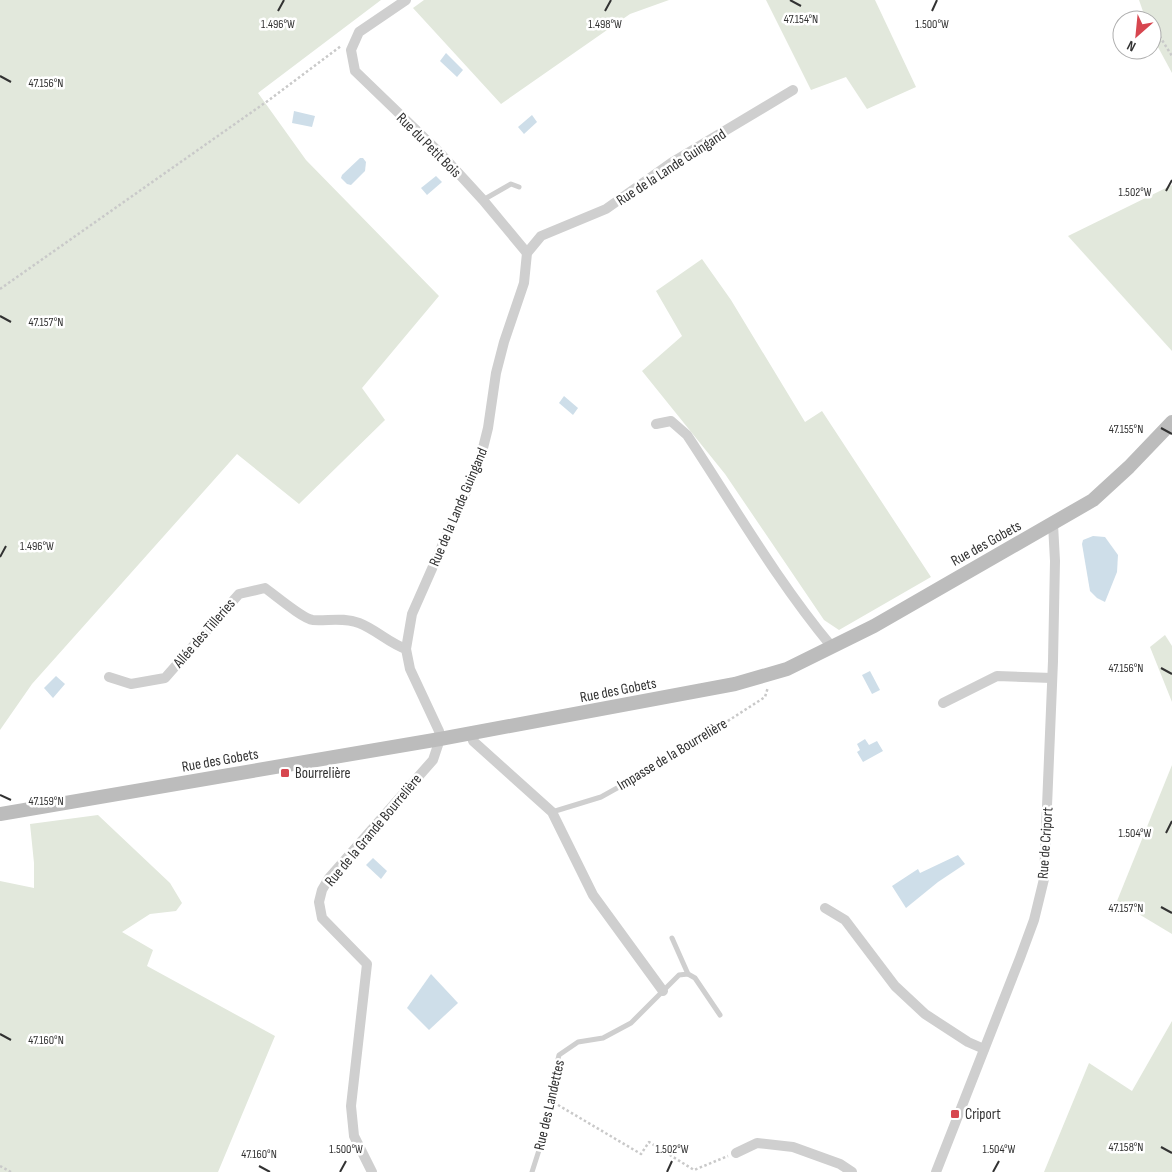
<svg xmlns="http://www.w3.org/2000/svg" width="1172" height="1172" viewBox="0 0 1172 1172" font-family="'Sofia Sans Condensed',sans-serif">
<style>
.green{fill:#e2e8dc}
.water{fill:#cedee9}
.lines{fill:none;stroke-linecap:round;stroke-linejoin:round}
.path{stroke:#c9c9c9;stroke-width:2.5;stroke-dasharray:2.5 2.5;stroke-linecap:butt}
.lane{stroke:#cfcfcf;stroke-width:5}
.street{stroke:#cfcfcf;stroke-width:10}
.secondary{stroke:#bcbcbc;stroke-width:14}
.ticks{fill:none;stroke:#323232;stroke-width:2}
.poi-dot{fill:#d7464f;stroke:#fff;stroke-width:2}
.labels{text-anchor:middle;stroke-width:5;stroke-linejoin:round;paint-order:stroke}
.street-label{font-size:15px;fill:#323232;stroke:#fff}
.poi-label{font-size:15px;fill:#323232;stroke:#fff;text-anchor:start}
.ticks-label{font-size:12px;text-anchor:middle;fill:#323232;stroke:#fff;stroke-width:5;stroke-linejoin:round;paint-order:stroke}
</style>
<rect width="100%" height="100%" fill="#fff"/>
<g class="green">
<path d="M0 0H381L258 93 306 160 439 296 362 388 385 420 299 504 237 454 32 684 0 730Z"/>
<path d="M424 0H669L630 14 501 104 413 8Z"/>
<path d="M766 0H875L916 87 867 109 846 77 811 90Z"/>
<path d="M1139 0H1172V73L1152 36V20H1146Z"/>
<path d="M1172 185V351L1068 236Z"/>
<path d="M702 259 731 300 805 422 822 411 931 577 839 630 824 620 725 474 642 371 682 336 656 291Z"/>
<path d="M1165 635 1172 646V702L1150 647Z"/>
<path d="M1172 765V934L1117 901Z"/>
<path d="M98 815 170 883 182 903 176 911 150 914 122 932 153 950 147 966 275 1036 218 1172H0V881L34 888V863L30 824Z"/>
<path d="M1172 1021V1172H1044L1089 1063 1132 1091Z"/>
</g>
<g class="water">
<path d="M446 53 463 70 457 77 440 61Z"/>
<path d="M294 111 315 116 312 127 292 123Z"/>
<path d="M532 115 537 122 524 134 518 127Z"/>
<path d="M360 158H363L366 162 365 171 351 185 347 184 341 178 342 175Z"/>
<path d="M436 176 442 182 427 195 421 188Z"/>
<path d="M564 396 578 408 573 415 559 403Z"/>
<path d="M1093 536 1105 537 1118 555 1117 572 1105 602 1097 598 1090 591 1082 544 1083 540Z"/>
<path d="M870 671 880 690 872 694 862 675Z"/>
<path d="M56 676 65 684 53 698 44 688Z"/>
<path d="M865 739 869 745 877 741 883 751 863 762 857 752 860 750 857 744Z"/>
<path d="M958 855 965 864 938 882 906 908 892 886 918 869 920 873Z"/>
<path d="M373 858 387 871 381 879 366 865Z"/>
<path d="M431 974 458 1003 429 1030 407 1008Z"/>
</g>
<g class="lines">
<g class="path">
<path d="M1157 32 1172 56"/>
<path d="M0 289 269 100 341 46"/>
<path d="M669 759 765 697 768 687"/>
<path d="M558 1105 641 1154 649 1142 694 1170 728 1156"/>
<path d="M0 1166 11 1172"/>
</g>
<g class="lane">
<path d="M483 200 511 184 519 187"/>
<path d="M552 812 601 797 662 763"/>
<path d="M672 938 688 974"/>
<path d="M532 1172 549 1119 554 1075 559 1055 578 1042 603 1038 631 1023 679 975 688 974 695 978 720 1015"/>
</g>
<g class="street">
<path d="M406 0 359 32 351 50 355 71 439 152 483 200 527 253"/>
<path d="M656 424 671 421 687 435C734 506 777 581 832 647"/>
<path d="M109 677 131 684 165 678 239 594 265 588C275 595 303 619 313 620 328 621 344 617 359 623 375 629 389 643 406 649"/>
<path d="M943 703 997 676 1052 678"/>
<path d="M471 734 473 741 552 812 593 895 663 991"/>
<path d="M825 908 845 920 895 986 925 1014 968 1042 984 1049"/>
<path d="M736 1153 757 1143 793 1147 840 1164 852 1172"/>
<path d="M372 1172 354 1136 351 1106 367 964 322 918 319 902 322 890 329 878 433 760 440 739 439 731 410 669 406 649 412 614 480 460 488 428 496 373 504 342 524 283 527 253 541 236 606 209 671 163 793 90"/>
<path d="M936 1172 1020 958 1034 920 1044 879 1053 661 1055 561 1053 524"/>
</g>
<path class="secondary" d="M0 814 440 739 735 684 787 669 874 626 1093 500 1129 467 1172 422"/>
</g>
<path class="ticks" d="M790 0 801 6M278 11 284 0M605 11 611 0M932 11 937 0M0 76 11 82M1166 191 1172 180M0 316 11 322M1161 428 1172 434M0 557 6 546M1161 668 1172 674M0 795 11 800M1166 833 1172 821M1161 907 1172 913M0 1034 11 1040M1161 1147 1172 1153M259 1166 270 1172M340 1172 346 1161M667 1172 672 1161M993 1172 999 1161"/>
<g class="poi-dot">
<rect x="280" y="768" width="10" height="10" rx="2.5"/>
<rect x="950" y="1109" width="10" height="10" rx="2.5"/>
</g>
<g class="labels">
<g class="street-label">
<text transform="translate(429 145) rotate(45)" y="5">Rue du Petit Bois</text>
<text transform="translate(671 167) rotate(-33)" y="5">Rue de la Lande Guingand</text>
<text transform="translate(458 507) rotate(-67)" y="5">Rue de la Lande Guingand</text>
<text transform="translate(986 543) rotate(-29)" y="5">Rue des Gobets</text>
<text transform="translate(204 633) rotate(-49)" y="5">Allée des Tilleries</text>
<text transform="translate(618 690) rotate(-11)" y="5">Rue des Gobets</text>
<text transform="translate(672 754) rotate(-31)" y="5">Impasse de la Bourrelière</text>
<text transform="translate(220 760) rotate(-10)" y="5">Rue des Gobets</text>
<text transform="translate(373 830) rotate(-50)" y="5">Rue de la Grande Bourrelière</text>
<text transform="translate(1045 843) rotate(-86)" y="5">Rue de Criport</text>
<text transform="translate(549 1105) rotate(-77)" y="5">Rue des Landettes</text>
</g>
<g class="poi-label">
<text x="295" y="778">Bourrelière</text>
<text x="965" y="1119">Criport</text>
</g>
</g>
<g class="ticks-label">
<text x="801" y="23">47.154°N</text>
<text x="278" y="28">1.496°W</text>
<text x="605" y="28">1.498°W</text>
<text x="932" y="28">1.500°W</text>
<text x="46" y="87">47.156°N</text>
<text x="1135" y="196">1.502°W</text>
<text x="46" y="326">47.157°N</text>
<text x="1126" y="433">47.155°N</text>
<text x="37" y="550">1.496°W</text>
<text x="1126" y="672">47.156°N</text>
<text x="46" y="805">47.159°N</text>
<text x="1135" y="837">1.504°W</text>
<text x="1126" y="912">47.157°N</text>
<text x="46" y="1044">47.160°N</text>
<text x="1126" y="1151">47.158°N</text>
<text x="346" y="1153">1.500°W</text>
<text x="672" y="1153">1.502°W</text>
<text x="999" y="1153">1.504°W</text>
<text x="259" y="1158">47.160°N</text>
</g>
<g transform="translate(1137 35) rotate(207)"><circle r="24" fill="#ffffff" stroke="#adadad"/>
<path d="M0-4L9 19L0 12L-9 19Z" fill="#d7464f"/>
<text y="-8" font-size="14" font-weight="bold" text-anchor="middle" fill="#323232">N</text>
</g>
</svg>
